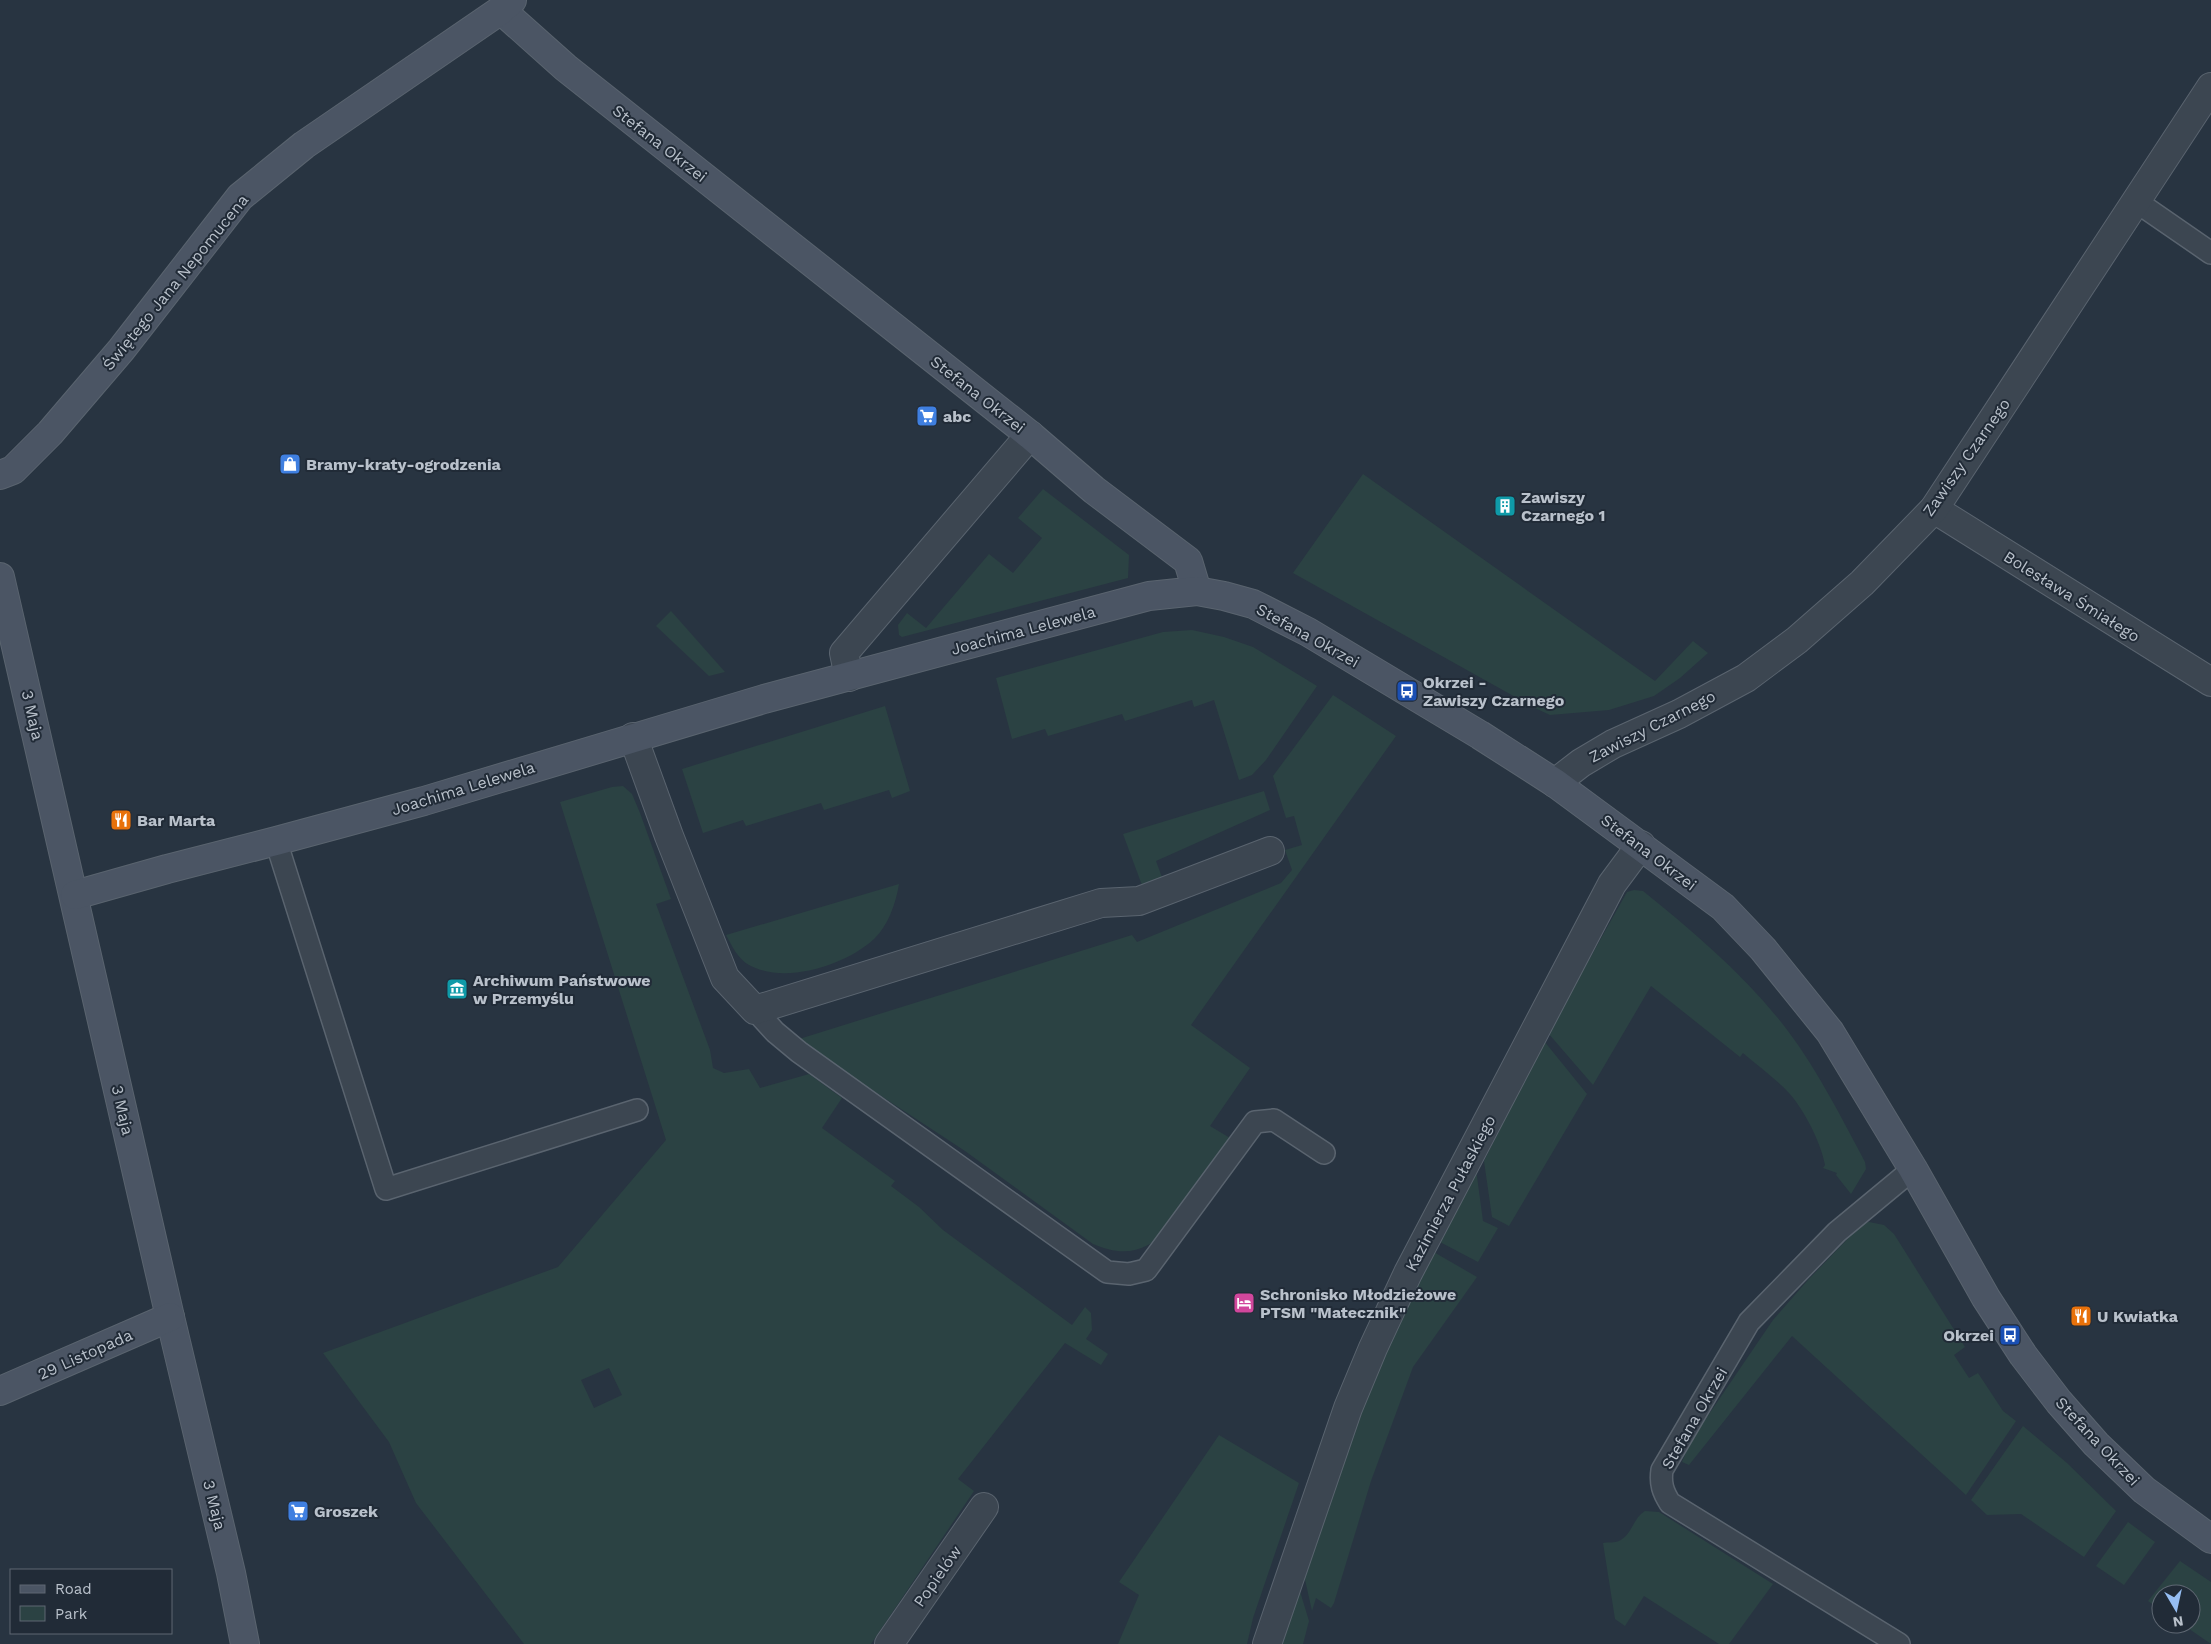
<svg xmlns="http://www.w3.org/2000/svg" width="2211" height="1644" viewBox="0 0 2211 1644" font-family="'Work Sans',sans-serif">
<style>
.green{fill:#2b4243;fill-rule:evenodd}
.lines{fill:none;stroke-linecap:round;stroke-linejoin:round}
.lane-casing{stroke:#5a646f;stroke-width:24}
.street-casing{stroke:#5a646f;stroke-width:30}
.secondary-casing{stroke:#5a646f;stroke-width:30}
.lane{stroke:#3c4651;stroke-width:21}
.street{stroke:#3c4651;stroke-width:28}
.secondary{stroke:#4b5564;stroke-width:28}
.labels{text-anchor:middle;stroke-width:4;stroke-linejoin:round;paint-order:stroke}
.street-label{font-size:16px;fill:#b9c1cb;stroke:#212b37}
.poi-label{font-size:16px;font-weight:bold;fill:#b9c1cb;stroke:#212b37;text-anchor:start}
</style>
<rect width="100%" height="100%" fill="#283441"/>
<g class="green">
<path d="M1363 474 1655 681 1693 641 1708 653 1680 678 1654 696 1609 710 1550 715 1535 708 1293 573Z"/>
<path d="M1043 489 1129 555 1128 578 902 637 899 635 898 625 907 613 926 628 989 554 1013 573 1042 538 1018 518Z"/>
<path d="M671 611 725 672 709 676 656 626Z"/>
<path d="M1192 630 1224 637 1253 647 1317 686 1266 760 1252 775 1239 780 1214 700 1194 707 1192 700 1125 721 1122 714 1048 736 1045 729 1012 739 996 678 1163 632Z"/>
<path d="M1333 695 1396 736 1191 1025 1250 1068 1210 1126 1230 1138C1213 1163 1172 1233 1148 1245 1130 1255 1112 1252 1093 1244L965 1151 796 1040 1132 935 1137 942 1281 883 1292 870 1285 850 1302 845 1294 816 1286 818 1273 776Z"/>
<path d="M885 706 910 791 892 798 889 790 824 810 821 803 746 826 743 820 703 833 682 769Z"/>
<path d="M623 786 632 794 640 813 671 899 656 904 710 1050 713 1068 724 1073 749 1069 760 1088 809 1074 842 1098 822 1128 895 1181 891 1186 919 1207 943 1230 1072 1325 1085 1307 1091 1313 1092 1330 1086 1339 1108 1354 1101 1365 1065 1343 958 1479 974 1491 871 1644H524L416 1503 389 1442 323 1353 558 1267 666 1140 560 802 612 787ZM609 1368 622 1395 594 1408 581 1380Z"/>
<path d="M1264 791 1270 810 1156 861 1163 880 1143 888 1123 834Z"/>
<path d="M899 884C896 903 888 926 874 939 846 965 785 985 749 965 738 959 732 946 726 935Z"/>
<path d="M1634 890 1643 891C1695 933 1747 977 1788 1031 1818 1071 1841 1117 1865 1162L1866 1169 1851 1194 1836 1175 1837 1173 1823 1168 1825 1165C1821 1143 1805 1111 1789 1093 1776 1079 1758 1066 1743 1053L1740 1057 1651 986 1593 1085 1548 1033 1627 892Z"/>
<path d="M1544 1041 1587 1094 1509 1226 1492 1217 1484 1161Z"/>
<path d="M1476 1169 1483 1221 1498 1228 1478 1262 1438 1241Z"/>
<path d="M1869 1222 1884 1225 1894 1234 1965 1347 1954 1355 1969 1378 1978 1373 2003 1411 2016 1421 1966 1495 1792 1336 1689 1465 1682 1462 1690 1442 1773 1320 1808 1280 1863 1223Z"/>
<path d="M1432 1251 1477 1277 1413 1367 1371 1481 1334 1603 1331 1608 1316 1598 1312 1611 1304 1575 1374 1375Z"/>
<path d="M2023 1426 2067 1463 2116 1511 2084 1557 2021 1514 1987 1515 1971 1500Z"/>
<path d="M1219 1435 1299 1483 1253 1618 1247 1644H1118L1139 1595 1119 1582Z"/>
<path d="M1645 1511 1659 1512 1773 1584 1729 1644H1719L1644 1596 1625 1626 1615 1619 1603 1543C1608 1542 1615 1543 1619 1541 1632 1535 1633 1518 1645 1511Z"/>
<path d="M2128 1522 2155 1542 2124 1585 2096 1566Z"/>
<path d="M2180 1561 2211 1582V1644L2182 1624H2191V1594H2161V1610L2148 1601Z"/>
<path d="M1299 1588 1309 1621 1303 1644H1282Z"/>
</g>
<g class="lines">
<g class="lane-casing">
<g id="lane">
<path d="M2137 202 2211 253"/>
<path d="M276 841 386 1189 637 1110"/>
<path d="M755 1010 775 1032 799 1052 1107 1272 1129 1274 1146 1270 1255 1122 1274 1120 1324 1153"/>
<path d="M1899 1644 1670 1503C1663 1492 1660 1484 1662 1470L1749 1322 1837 1232 1913 1169"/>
</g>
</g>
<g class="street-casing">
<g id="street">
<path d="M1934 509 2211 682"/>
<path d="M849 677 844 653 1030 435"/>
<path d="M633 737 669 836 725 978 755 1010 1101 903 1139 901 1270 851"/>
<path d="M1555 783 1581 763 1613 744 1679 714 1746 678 1797 640 1862 583 1934 509 2211 87"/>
<path d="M889 1644 984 1507"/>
<path d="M1267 1644 1348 1408 1373 1348 1408 1273 1612 884 1641 845"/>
</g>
</g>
<g class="secondary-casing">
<g id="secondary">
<path d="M501 10 566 68 1030 435 1094 490 1188 561 1197 591"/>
<path d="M0 475 13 470 50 433 121 350 240 197 304 145 501 10 512 0"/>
<path d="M0 577 170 1317 231 1573 245 1644"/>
<path d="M75 895 167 869 276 841 424 801 764 699 1149 596 1197 591 1224 596 1253 604 1308 632 1480 735 1555 783 1723 907 1763 949 1830 1032 1913 1169 1986 1298 2023 1355 2059 1402 2096 1444 2144 1490 2211 1539"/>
<path d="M0 1391 170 1317"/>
</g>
</g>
<use href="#lane" class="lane"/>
<use href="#street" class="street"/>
<use href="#secondary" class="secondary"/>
</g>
<defs>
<g id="supermarket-square" transform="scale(1.125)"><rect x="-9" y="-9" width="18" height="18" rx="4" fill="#3f7fe0" stroke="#212b37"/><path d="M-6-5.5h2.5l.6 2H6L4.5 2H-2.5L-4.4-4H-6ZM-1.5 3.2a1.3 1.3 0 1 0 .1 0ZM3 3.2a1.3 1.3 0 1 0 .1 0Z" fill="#fff"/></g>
<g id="shop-square" transform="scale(1.125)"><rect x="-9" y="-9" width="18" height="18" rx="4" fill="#3f7fe0" stroke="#212b37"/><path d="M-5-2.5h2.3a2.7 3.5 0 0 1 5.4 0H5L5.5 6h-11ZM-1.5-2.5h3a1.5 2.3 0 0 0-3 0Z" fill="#fff"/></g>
<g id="building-square" transform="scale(1.125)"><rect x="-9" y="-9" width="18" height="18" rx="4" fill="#0f9aa8" stroke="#212b37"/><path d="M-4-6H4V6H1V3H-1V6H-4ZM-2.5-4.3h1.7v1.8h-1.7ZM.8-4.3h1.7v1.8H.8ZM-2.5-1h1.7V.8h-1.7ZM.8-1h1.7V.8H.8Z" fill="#fff"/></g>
<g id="bus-square" transform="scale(1.125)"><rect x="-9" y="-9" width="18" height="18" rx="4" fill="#1a4fb4" stroke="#212b37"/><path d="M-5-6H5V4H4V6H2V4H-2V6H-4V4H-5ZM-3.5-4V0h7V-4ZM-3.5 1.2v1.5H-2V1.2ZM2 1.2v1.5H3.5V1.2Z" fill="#fff"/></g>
<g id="restaurant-square" transform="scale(1.125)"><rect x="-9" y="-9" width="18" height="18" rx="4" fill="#e8710a" stroke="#212b37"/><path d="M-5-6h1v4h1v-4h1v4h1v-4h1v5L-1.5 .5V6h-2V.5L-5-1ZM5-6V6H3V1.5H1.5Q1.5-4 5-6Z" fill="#fff"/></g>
<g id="museum-square" transform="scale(1.125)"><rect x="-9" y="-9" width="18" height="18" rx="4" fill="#0f9aa8" stroke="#212b37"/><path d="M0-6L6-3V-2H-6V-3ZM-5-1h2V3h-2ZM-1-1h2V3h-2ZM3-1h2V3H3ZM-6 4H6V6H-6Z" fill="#fff"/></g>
<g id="hotel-square" transform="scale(1.125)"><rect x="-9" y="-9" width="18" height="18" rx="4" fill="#d1479c" stroke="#212b37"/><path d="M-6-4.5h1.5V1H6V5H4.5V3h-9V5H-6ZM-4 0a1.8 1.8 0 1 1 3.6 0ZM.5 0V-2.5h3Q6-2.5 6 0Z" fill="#fff"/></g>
</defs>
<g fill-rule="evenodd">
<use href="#supermarket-square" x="927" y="416"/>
<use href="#shop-square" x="290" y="464"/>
<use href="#building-square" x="1505" y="506"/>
<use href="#bus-square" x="1407" y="691"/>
<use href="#restaurant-square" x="121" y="820"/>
<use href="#museum-square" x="457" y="989"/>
<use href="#hotel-square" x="1244" y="1303"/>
<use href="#restaurant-square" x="2081" y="1316"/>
<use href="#bus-square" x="2010" y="1335"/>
<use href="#supermarket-square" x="298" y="1511"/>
</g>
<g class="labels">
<g class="street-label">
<text transform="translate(660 143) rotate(38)" y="6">Stefana Okrzei</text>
<text transform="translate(175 282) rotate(-51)" y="6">Świętego Jana Nepomucena</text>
<text transform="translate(978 394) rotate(38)" y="6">Stefana Okrzei</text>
<text transform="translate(1966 457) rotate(-55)" y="6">Zawiszy Czarnego</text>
<text transform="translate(2072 596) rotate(32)" y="6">Bolesława Śmiałego</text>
<text transform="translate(1023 630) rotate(-15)" y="6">Joachima Lelewela</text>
<text transform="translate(1308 635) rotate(29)" y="6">Stefana Okrzei</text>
<text transform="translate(33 715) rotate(77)" y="6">3 Maja</text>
<text transform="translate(1652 726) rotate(-27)" y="6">Zawiszy Czarnego</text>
<text transform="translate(463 788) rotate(-17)" y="6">Joachima Lelewela</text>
<text transform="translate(1649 852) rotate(37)" y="6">Stefana Okrzei</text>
<text transform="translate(123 1110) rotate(77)" y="6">3 Maja</text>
<text transform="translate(1450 1193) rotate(-62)" y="6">Kazimierza Pułaskiego</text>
<text transform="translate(85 1354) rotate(-24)" y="6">29 Listopada</text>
<text transform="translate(1694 1418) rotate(-60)" y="6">Stefana Okrzei</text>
<text transform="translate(2098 1441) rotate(47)" y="6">Stefana Okrzei</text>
<text transform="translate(215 1505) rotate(76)" y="6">3 Maja</text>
<text transform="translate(937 1576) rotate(-55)" y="6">Popielów</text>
</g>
<g class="poi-label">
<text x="943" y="422">abc</text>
<text x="306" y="470">Bramy-kraty-ogrodzenia</text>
<text x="1521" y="503">Zawiszy<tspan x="1521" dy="18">Czarnego 1</tspan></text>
<text x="1423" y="688">Okrzei -<tspan x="1423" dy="18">Zawiszy Czarnego</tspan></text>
<text x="137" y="826">Bar Marta</text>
<text x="473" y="986">Archiwum Państwowe<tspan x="473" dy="18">w Przemyślu</tspan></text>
<text x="1260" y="1300">Schronisko Młodzieżowe<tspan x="1260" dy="18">PTSM "Matecznik"</tspan></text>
<text x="2097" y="1322">U Kwiatka</text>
<text x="1994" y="1341" text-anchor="end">Okrzei</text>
<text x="314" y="1517">Groszek</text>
</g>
</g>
<rect x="10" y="1569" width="162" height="65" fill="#212b37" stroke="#5e6772"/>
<rect x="20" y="1585" width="25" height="8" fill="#4b5564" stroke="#5e6772"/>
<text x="55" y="1594" font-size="15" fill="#b9c1cb">Road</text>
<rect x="20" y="1606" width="25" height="15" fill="#2b4243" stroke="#5e6772"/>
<text x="55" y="1619" font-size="15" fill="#b9c1cb">Park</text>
<g transform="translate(2176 1609) rotate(171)"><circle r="24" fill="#212b37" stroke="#5e6772"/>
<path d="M0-4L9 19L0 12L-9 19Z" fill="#96bef3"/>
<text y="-8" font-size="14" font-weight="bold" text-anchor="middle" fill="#b9c1cb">N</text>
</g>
</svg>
